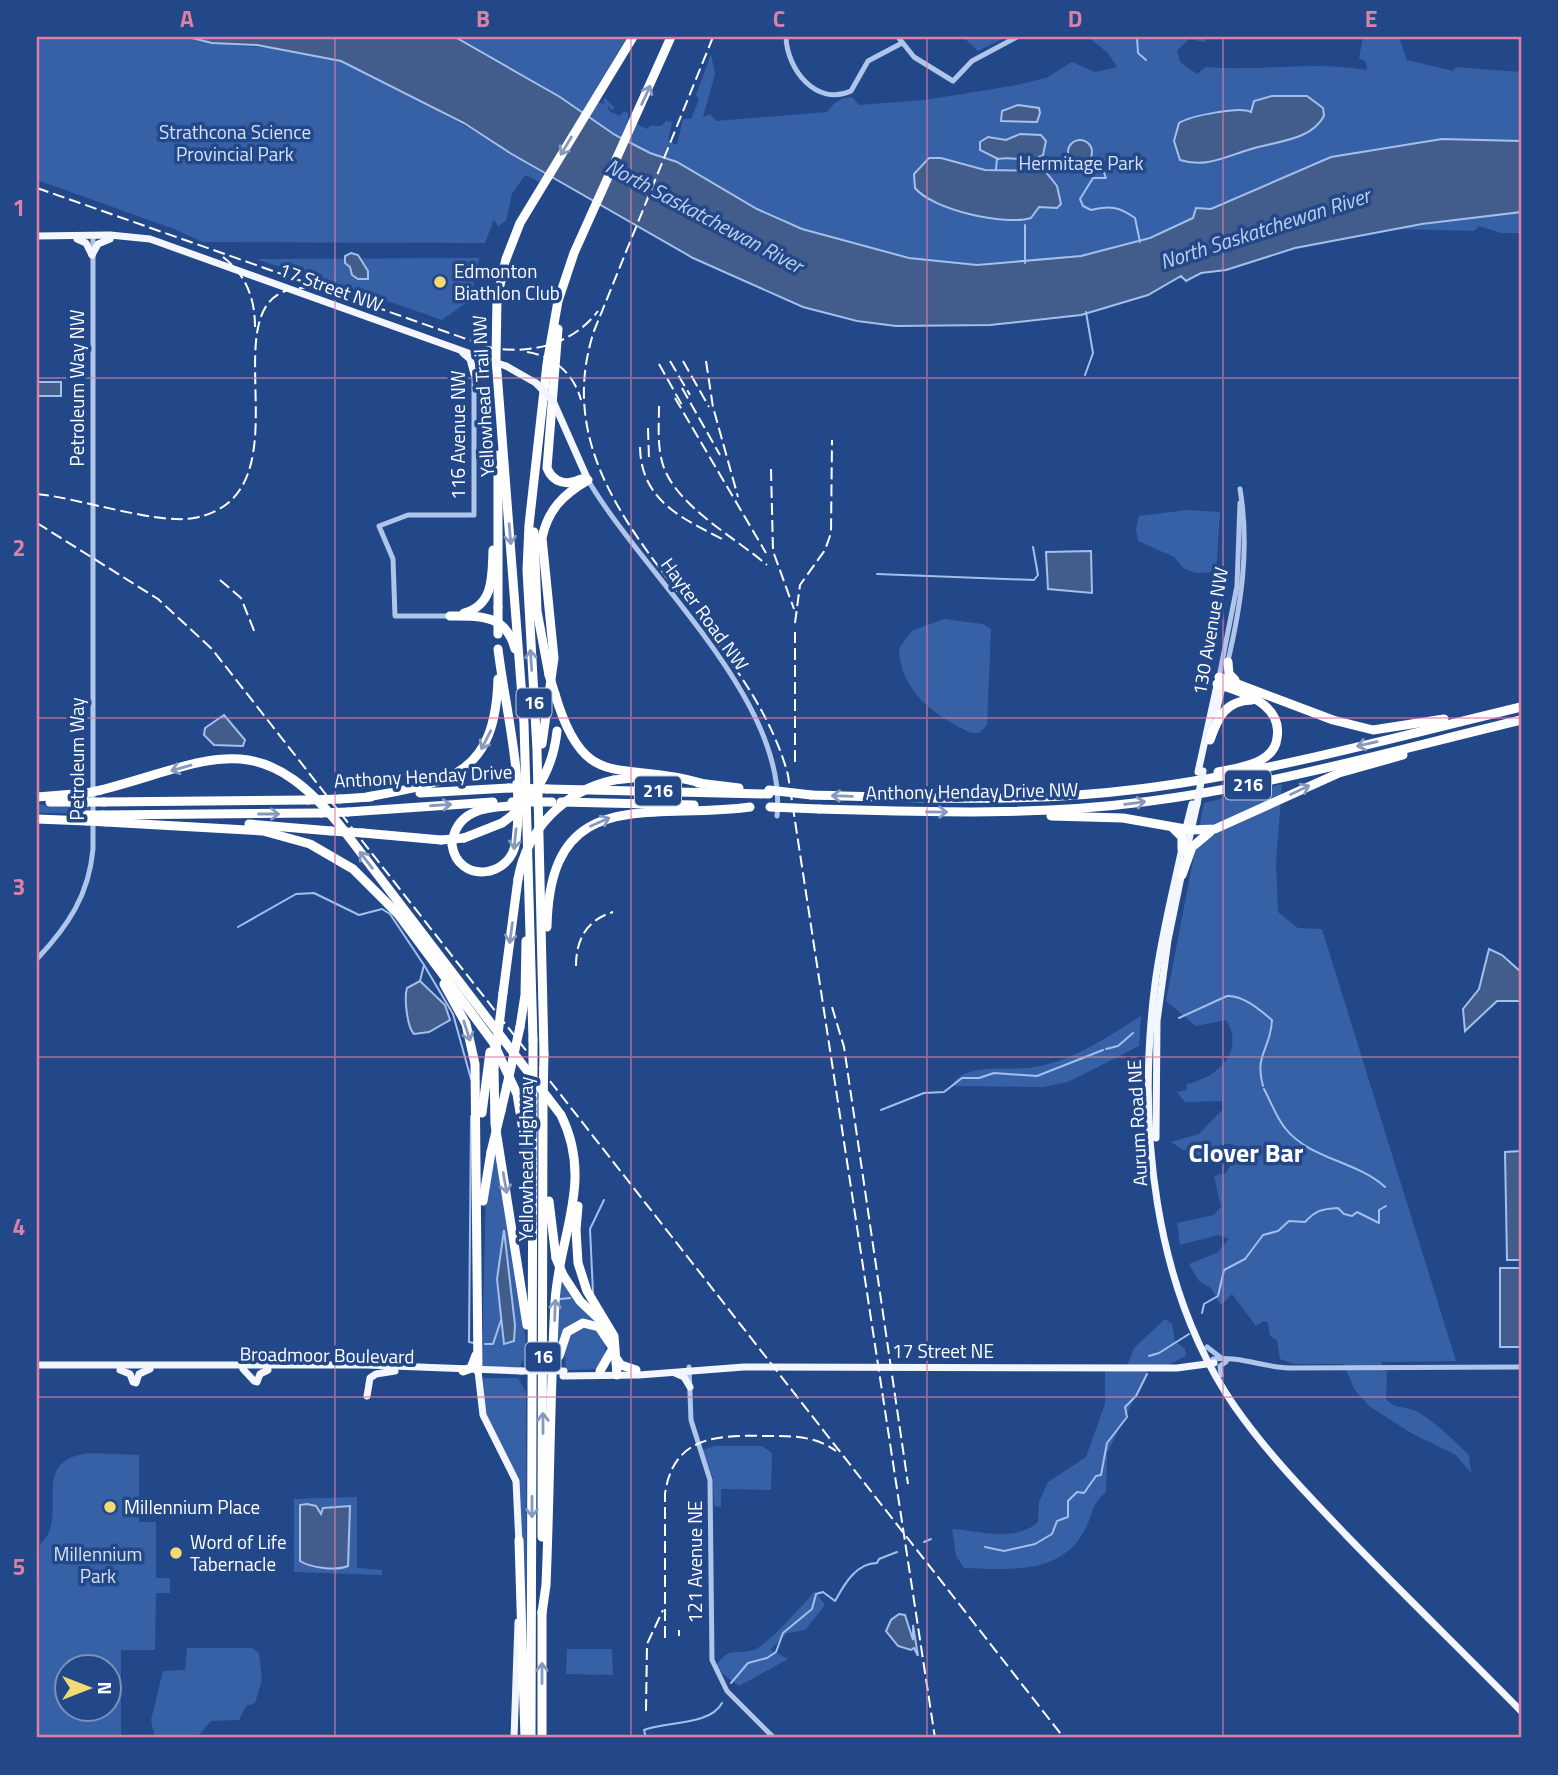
<svg xmlns="http://www.w3.org/2000/svg" width="1558" height="1775" viewBox="0 0 1558 1775" font-family="'Titillium Web',sans-serif">
<style>
.green{fill:#3761a6;fill-rule:evenodd}
.water{fill:#425d8c;stroke:#a3bfeb;stroke-width:2}
.lines{fill:none;stroke-linecap:round;stroke-linejoin:round}
.stream{stroke:#a3bfeb;stroke-width:2}
.minor{stroke:#afc6ea;stroke-width:5}
.major{stroke:#f3f6fe;stroke-width:7}
.highway{stroke:#fff;stroke-width:9}
.rail{stroke:#fff;stroke-width:2;stroke-dasharray:12 5;stroke-linecap:butt}
.major-bridge{stroke:#f3f6fe;stroke-width:7}
.highway-bridge{stroke:#fff;stroke-width:9}
.oneway{stroke:#869abe}
.grid{fill:none;stroke:#dd80a5;stroke-width:2;stroke-opacity:0.55}
.poi-dot{fill:#f5d972;stroke:#234889;stroke-width:2.5}
.labels{text-anchor:middle;stroke-width:7;stroke-linejoin:round;paint-order:stroke}
.shield{fill:#234889;stroke:#bdc8dc;stroke-width:2}
.shield-label{font-size:18px;font-weight:bold;fill:#fff}
.park-label{font-size:19px;fill:#d4e1f7;stroke:#234889}
.poi-label{font-size:19px;fill:#fff;stroke:#234889;text-anchor:start}
.street-label{font-size:19px;fill:#fff;stroke:#234889}
.water-label{font-size:21px;font-style:italic;fill:#bbd0f1;stroke:#234889}
.district-label{font-size:26px;font-weight:bold;fill:#fff;stroke:#234889}
.neatline{fill:none;stroke:#dd80a5;stroke-width:2.5}
.grid-label{font-size:23px;text-anchor:middle;font-weight:bold;fill:#dd80a5}
</style>
<rect width="100%" height="100%" fill="#234889"/>
<g class="green">
<path d="M37 37H188C234 50 283 44 330 57 353 64 375 78 397 89 447 116 498 142 544 175L540 182 525 175 512 194 506 221 498 226 494 220 485 243 203 242 174 229 37 180Z"/>
<path d="M455 37H627L589 101 605 104 603 100 605 98 615 108 612 110 607 105 609 111 620 116 624 111 628 113V120L647 129 650 126H661L666 121 672 122 668 141 677 145 683 119H691L699 100 696 95 711 54 715 74 703 117 710 114 716 121 827 112C835 102 839 98 852 97L859 105 925 100 1017 85 1046 78 1072 62 1095 72 1117 67 1108 53 1088 37H1207L1205 42 1189 39 1177 51 1180 62 1197 74 1206 67C1260 72 1314 60 1367 70L1366 62 1359 58 1363 37H1399L1407 60 1453 71 1456 67 1521 72V141L1442 139 1331 157 1211 209 1196 208 1193 218 1150 238 1081 256 977 265 909 258 802 229 757 209 677 162 650 153 615 135 560 97Z"/>
<path d="M937 37H1006L978 51 964 38Z"/>
<path d="M1521 212V233H1501L1479 226 1474 231 1395 229Z"/>
<path d="M479 258 470 300 442 320 310 274 305 275 256 259Z"/>
<path d="M1187 510 1220 512 1216 572 1196 573 1183 568 1174 557 1138 541 1136 529 1139 516Z"/>
<path d="M944 619 983 624 991 629 987 725 979 733H971C935 716 900 692 899 648L913 630Z"/>
<path d="M1282 784 1276 863 1278 912 1298 928 1322 929 1456 1361 1381 1362 1387 1372 1386 1399C1394 1409 1406 1406 1416 1411 1436 1422 1453 1440 1469 1455L1471 1473 1456 1455 1411 1433 1369 1406 1354 1389 1344 1364H1294L1280 1359 1277 1340 1270 1336 1268 1323 1264 1321 1256 1326 1232 1294 1221 1305 1210 1287 1199 1281 1189 1264 1217 1253 1229 1239 1218 1235 1180 1245 1177 1223 1214 1215 1221 1207 1214 1176 1226 1173 1236 1156 1234 1145C1219 1140 1212 1152 1200 1158L1193 1157 1191 1150H1183L1171 1142 1199 1134 1223 1109 1222 1101 1185 1102 1177 1092 1186 1090 1187 1084C1217 1078 1246 1051 1226 1020L1196 1026 1166 1001 1204 803Z"/>
<path d="M89 804V813H37V805Z"/>
<path d="M1141 1016 1139 1046 1068 1082 1043 1087 951 1086C965 1063 1003 1070 1027 1068 1070 1064 1105 1038 1141 1016Z"/>
<path d="M495 1149 524 1320 527 1368H524L523 1358 520 1368H484L482 1359 486 1189ZM503 1231 515 1325 514 1341 504 1344 497 1279Z"/>
<path d="M559 1277 599 1323 581 1319 566 1327 557 1356Z"/>
<path d="M1165 1319 1172 1324 1175 1341 1185 1349 1186 1356 1168 1365H1147L1146 1375 1107 1453 1106 1492C1089 1506 1094 1515 1083 1533 1059 1576 1004 1569 964 1568L956 1556 952 1529C979 1531 1017 1542 1038 1522L1039 1502 1048 1482 1086 1457 1105 1404V1369H1126L1134 1348Z"/>
<path d="M591 1324C608 1342 610 1348 597 1369L566 1370 565 1356 562 1357 560 1368 566 1334Z"/>
<path d="M483 1378H518L526 1392 527 1738 520 1499 486 1421Z"/>
<path d="M715 1446H762L772 1453 771 1490 721 1489V1507L714 1506 713 1478 703 1450Z"/>
<path d="M88 1453 139 1455V1522H156V1578H170V1593H156L155 1650H121V1738H37L40 1545C42 1541 48 1536 49 1532 61 1500 35 1461 88 1453ZM66 1666H108V1708H66Z"/>
<path d="M357 1497V1568L382 1570V1575L294 1572V1499Z"/>
<path d="M815 1591 825 1605 805 1630 787 1633 770 1650 788 1659 739 1686 715 1668C730 1643 736 1657 756 1649 769 1643 805 1603 815 1591Z"/>
<path d="M187 1648H252L259 1653 262 1680 255 1703 246 1706 239 1720 211 1721 196 1738H155L151 1720 163 1671 185 1670Z"/>
<path d="M567 1649H612L613 1675 566 1674Z"/>
</g>
<g class="water">
<path d="M188 37H455L560 97 615 135 650 153 677 162 757 209 802 229 909 258 977 265 1081 256 1150 238 1193 218 1196 208 1211 209 1331 157 1442 139 1521 141V212L1422 224 1295 248 1226 270 1201 273 1186 281 1181 276 1148 295 1081 315 990 325 896 326 857 321 803 307 693 258 510 153 464 123 341 61 257 45 212 43Z"/>
<path d="M1272 96H1307L1323 108 1324 116C1310 142 1273 141 1248 150 1225 157 1205 168 1180 160L1174 141 1179 123C1190 116 1240 106 1251 112L1254 101Z"/>
<path d="M1018 105 1039 108 1040 113 1037 122 1001 121 1002 111Z"/>
<path d="M1020 134 1041 135 1046 141 1043 155C1028 164 1014 156 998 159L980 150V142L988 137 1006 140Z"/>
<circle cx="1080" cy="152" r="12"/>
<path d="M929 158H941L985 170 1045 171 1057 186 1061 204 1057 208 1039 207 1031 218C1005 226 933 210 915 188L914 174Z"/>
<path d="M351 253 358 255 368 271V279H358L352 275 350 267 345 263V256Z"/>
<rect x="37" y="382" width="24" height="14"/>
<path d="M1091 551 1092 593 1048 589 1046 552Z"/>
<path d="M224 715 245 740 243 746 214 745 204 735 205 728Z"/>
<path d="M1489 949 1502 955 1521 972V1001H1497L1465 1031 1463 1009 1479 989Z"/>
<path d="M420 981 445 1005 450 1020 429 1032 414 1034C407 1027 404 998 407 988Z"/>
<path d="M1521 1151V1260H1507L1505 1152Z"/>
<path d="M504 1230 515 1325 514 1341 504 1344 497 1279Z"/>
<rect x="1500" y="1268" width="21" height="79"/>
<path d="M307 1504 316 1506 321 1514 323 1508 350 1506 348 1566C336 1571 311 1568 300 1561V1505Z"/>
<path d="M899 1614 905 1615 913 1640V1625L918 1656 914 1648 911 1650 898 1646 886 1631 891 1620Z"/>
</g>
<g class="lines">
<g class="stream">
<path d="M1137 37 1138 53 1146 60"/>
<path d="M1099 159 1106 178H1093L1080 199 1083 206 1091 210C1109 205 1120 207 1135 218L1140 242"/>
<path d="M996 170 997 158"/>
<path d="M1025 225V263"/>
<path d="M1085 375 1093 353 1086 312"/>
<path d="M877 574 1034 580 1038 575 1033 547"/>
<path d="M238 927 296 894 314 893 359 915 382 909 390 914 424 965 420 981"/>
<path d="M424 965 453 1014 471 1079"/>
<path d="M1179 1018 1227 996C1243 995 1260 1010 1272 1020 1271 1049 1254 1054 1263 1086"/>
<path d="M1106 1049 1118 1046 1133 1033"/>
<path d="M1264 1089C1271 1102 1276 1117 1285 1128 1309 1159 1357 1161 1385 1187"/>
<path d="M881 1110 924 1093 944 1092 962 1078H979L994 1073 1037 1076 1103 1050"/>
<path d="M471 1116 469 1342 474 1343"/>
<path d="M593 1293 590 1229 604 1200"/>
<path d="M560 1299 570 1298"/>
<path d="M1202 1313 1204 1304 1218 1296 1224 1270 1245 1259 1263 1235 1278 1231 1289 1221 1305 1222C1316 1210 1322 1209 1338 1208L1344 1214 1352 1216 1357 1212 1379 1223V1210L1386 1206"/>
<path d="M485 1344H493L501 1320"/>
<path d="M1149 1356 1159 1353 1189 1334"/>
<path d="M924 1542 931 1539"/>
<path d="M985 1547 1004 1551 1035 1544 1052 1534 1057 1521 1068 1517V1501L1077 1492 1084 1493 1096 1476 1101 1475 1107 1443 1127 1417 1125 1407 1136 1396 1147 1374"/>
<path d="M731 1683 748 1663 767 1658 776 1652 783 1633 812 1609 816 1594 823 1592 835 1601C843 1587 855 1563 877 1563L879 1559 897 1552"/>
<path d="M646 1738 644 1730C665 1721 710 1726 722 1703"/>
</g>
<g class="minor">
<path d="M786 37C787 69 816 107 851 91L868 61 902 43"/>
<path d="M898 37 914 57 953 81 972 61 1017 37"/>
<path d="M588 480C644 576 789 701 777 816"/>
<path d="M450 616H395L393 559 379 526 408 515H474V374"/>
<path d="M1227 665C1241 606 1250 549 1240 489"/>
<path d="M1219 677 1237 586 1240 503"/>
<path d="M37 959C68 926 89 895 93 849V235"/>
<path d="M1207 1347 1220 1357"/>
<path d="M1213 1359C1239 1356 1263 1367 1289 1368L1521 1367"/>
<path d="M689 1367 691 1420 710 1480 712 1660 727 1691 774 1738"/>
<path d="M1221 1375 1220 1366 1226 1362"/>
</g>
<g class="major">
<path d="M37 236 110 235 150 239 485 359"/>
<path d="M77 239 86 243 92 255"/>
<path d="M92 255 98 244 110 239"/>
<path d="M463 353 470 359 474 374"/>
<path d="M506 366 536 383"/>
<path d="M553 401 588 480"/>
<path d="M1215 716 1223 683"/>
<path d="M1198 772 1218 681"/>
<path d="M1185 832 1192 804"/>
<path d="M1183 844C1173 891 1161 937 1155 984 1137 1125 1153 1288 1235 1407 1268 1454 1307 1494 1346 1535 1404 1595 1463 1652 1521 1711"/>
<path d="M1186 853 1197 804"/>
<path d="M1156 1138 1157 1021 1168 940 1182 872"/>
<path d="M37 1365H367L521 1371"/>
<path d="M243 1369 254 1381"/>
<path d="M120 1370 130 1374 133 1382"/>
<path d="M478 1371 483 1415 516 1481 519 1544"/>
<path d="M675 1373 684 1377 690 1387"/>
<path d="M563 1376 639 1375 744 1367 1177 1368 1214 1363"/>
<path d="M257 1382 260 1374 268 1370"/>
<path d="M136 1383 139 1374 150 1369"/>
<path d="M367 1396 370 1378 376 1374 395 1371"/>
<path d="M514 1738 518 1622"/>
</g>
<g class="highway">
<path d="M558 329 547 468C553 483 567 486 581 479"/>
<path d="M498 455V607"/>
<path d="M534 532 537 611 549 675"/>
<path d="M464 613C494 605 492 576 493 550"/>
<path d="M450 616C480 616 506 614 515 649"/>
<path d="M498 649C506 713 524 777 516 841 511 879 458 884 452 845 455 811 484 807 512 806"/>
<path d="M1228 662 1229 674 1235 680"/>
<path d="M1219 677 1333 720 1373 730 1444 719"/>
<path d="M1217 684C1243 692 1283 704 1277 738 1276 748 1270 755 1261 760 1249 767 1232 769 1218 772"/>
<path d="M555 694C585 796 620 759 701 783"/>
<path d="M1210 740C1218 717 1225 701 1252 700"/>
<path d="M542 744 554 658 542 538C548 509 564 494 588 480"/>
<path d="M614 780 642 777"/>
<path d="M698 783 739 788"/>
<path d="M547 789 769 794"/>
<path d="M101 790C212 761 258 723 342 828L561 1115C594 1182 559 1234 555 1302 550 1396 550 1491 546 1585L542 1613"/>
<path d="M420 793 509 788"/>
<path d="M811 795C921 798 1030 803 1139 789 1268 773 1395 737 1521 707"/>
<path d="M37 797 87 793"/>
<path d="M367 797C449 782 495 777 498 679"/>
<path d="M340 799 371 797"/>
<path d="M50 802H87"/>
<path d="M104 802 308 800"/>
<path d="M561 802 694 805"/>
<path d="M819 809C928 812 1035 816 1143 802 1271 786 1396 750 1521 720"/>
<path d="M348 812 493 802"/>
<path d="M103 815 321 813"/>
<path d="M1051 816 1123 818 1191 830 1215 829 1339 773 1403 755"/>
<path d="M37 819 87 821"/>
<path d="M106 822 263 831 310 844 353 869 398 914 493 1042 517 1094 527 1155"/>
<path d="M249 824 331 831"/>
<path d="M1173 828 1182 837V849"/>
<path d="M363 833 441 840"/>
<path d="M464 838 502 823"/>
<path d="M1182 875 1192 847 1210 832"/>
<path d="M547 927C550 782 649 821 750 807"/>
<path d="M444 984 466 1024 475 1064 478 1371"/>
<path d="M503 993 518 879"/>
<path d="M520 1027 525 995 526 941"/>
<path d="M533 1040 524 723 496 359 497 298 506 259 520 223 633 37"/>
<path d="M544 1054 537 750 527 570 529 525 547 364 558 301 574 253 671 37"/>
<path d="M494 1067 495 1124 527 1325"/>
<path d="M501 1111 507 1085"/>
<path d="M482 1113 490 1052"/>
<path d="M483 1201 491 1152"/>
<path d="M549 1201 556 1258"/>
<path d="M578 1206 576 1230 578 1263 587 1291 614 1336 617 1375"/>
<path d="M563 1275 580 1301 601 1321"/>
<path d="M559 1356 567 1332 583 1323 599 1327 611 1345"/>
<path d="M616 1358 621 1365 636 1370"/>
<path d="M463 1371 471 1368 476 1355"/>
<path d="M600 1371 612 1350"/>
<path d="M542 1537 543 1101"/>
<path d="M519 1540 525 1738"/>
<path d="M531 1738 533 1084"/>
<path d="M542 1738V1611"/>
</g>
<g class="rail">
<path d="M713 37 594 331C536 509 745 614 788 775L935 1738"/>
<path d="M37 188 492 348C532 354 572 345 598 311"/>
<path d="M223 257C246 275 255 298 255 327"/>
<path d="M527 352C554 356 574 374 581 400"/>
<path d="M670 361 690 395"/>
<path d="M683 361 709 407"/>
<path d="M706 361 713 407 738 497"/>
<path d="M659 364 682 405"/>
<path d="M682 388 720 455"/>
<path d="M675 398 766 553"/>
<path d="M659 406C659 425 657 446 663 465 676 506 736 538 767 565"/>
<path d="M648 428 649 459"/>
<path d="M640 447C641 502 684 519 726 541"/>
<path d="M771 469 773 551 794 609"/>
<path d="M37 494C79 498 158 525 194 518 320 494 193 281 311 288"/>
<path d="M37 523 158 599 212 649 1064 1738"/>
<path d="M220 580 241 598 255 633"/>
<path d="M795 623 800 585 825 550 831 533 832 440"/>
<path d="M795 762V632"/>
<path d="M576 966C576 939 587 920 613 912"/>
<path d="M832 1007 844 1047 908 1484"/>
<path d="M679 1630V1636"/>
<path d="M665 1638V1494C673 1436 717 1435 764 1436 790 1436 814 1435 836 1451"/>
<path d="M646 1711 647 1644 663 1610"/>
</g>
<g class="major-bridge">
<path d="M485 359 506 366"/>
<path d="M536 383 553 401"/>
<path d="M1197 804 1203 771"/>
<path d="M521 1371H564"/>
</g>
<g class="highway-bridge">
<path d="M498 607V634"/>
<path d="M549 675 555 694"/>
<path d="M509 788 547 789"/>
<path d="M769 790 811 795"/>
<path d="M87 793 101 790"/>
<path d="M308 800 340 799"/>
<path d="M87 802H104"/>
<path d="M512 802H552"/>
<path d="M770 807 819 809"/>
<path d="M321 813 348 812"/>
<path d="M87 815H103"/>
<path d="M87 821 106 822"/>
<path d="M502 823C535 800 553 770 557 731"/>
<path d="M331 831 363 833"/>
<path d="M441 840 464 838"/>
<path d="M518 879C527 829 564 791 614 780"/>
<path d="M533 1040V1084"/>
<path d="M494 1067 503 993"/>
<path d="M507 1085 520 1027"/>
<path d="M543 1101 544 1054"/>
<path d="M491 1152 501 1111"/>
<path d="M556 1258 563 1275"/>
</g>
</g>
<defs><path id="oneway-shaft" d="M-6 0H5M1.5-3L5.5 0L1.5 3" fill="none" stroke-width="1.6" stroke-linecap="round" stroke-linejoin="round" transform="scale(1.75)"/></defs>
<g class="oneway">
<use href="#oneway-shaft" transform="translate(646 95) rotate(-65)"/>
<use href="#oneway-shaft" transform="translate(566 146) rotate(121)"/>
<use href="#oneway-shaft" transform="translate(510 534) rotate(85)"/>
<use href="#oneway-shaft" transform="translate(531 660) rotate(-94)"/>
<use href="#oneway-shaft" transform="translate(486 740) rotate(117)"/>
<use href="#oneway-shaft" transform="translate(1367 744) rotate(167)"/>
<use href="#oneway-shaft" transform="translate(181 768) rotate(164)"/>
<use href="#oneway-shaft" transform="translate(1300 790) rotate(-25)"/>
<use href="#oneway-shaft" transform="translate(842 796) rotate(-178)"/>
<use href="#oneway-shaft" transform="translate(1135 803) rotate(-7)"/>
<use href="#oneway-shaft" transform="translate(441 805) rotate(-4)"/>
<use href="#oneway-shaft" transform="translate(937 812) rotate(1)"/>
<use href="#oneway-shaft" transform="translate(269 814)"/>
<use href="#oneway-shaft" transform="translate(600 822) rotate(-24)"/>
<use href="#oneway-shaft" transform="translate(515 839) rotate(96)"/>
<use href="#oneway-shaft" transform="translate(366 860) rotate(-128)"/>
<use href="#oneway-shaft" transform="translate(511 933) rotate(98)"/>
<use href="#oneway-shaft" transform="translate(467 1031) rotate(72)"/>
<use href="#oneway-shaft" transform="translate(505 1183) rotate(80)"/>
<use href="#oneway-shaft" transform="translate(555 1310) rotate(-88)"/>
<use href="#oneway-shaft" transform="translate(543 1423) rotate(-90)"/>
<use href="#oneway-shaft" transform="translate(532 1507) rotate(90)"/>
<use href="#oneway-shaft" transform="translate(542 1673) rotate(-90)"/>
</g>
<path class="grid" d="M335 37V1738M631 37V1738M927 37V1738M1223 37V1738M37 378H1521M37 718H1521M37 1057H1521M37 1397H1521"/>
<g class="poi-dot">
<circle cx="440" cy="282" r="7"/>
<circle cx="110" cy="1507" r="7"/>
<circle cx="176" cy="1553" r="7"/>
</g>
<g class="labels">
<g class="shield">
<rect x="516.5" y="688.5" width="35" height="29" rx="5"/>
<rect x="1225" y="770.5" width="46" height="29" rx="5"/>
<rect x="635" y="776.5" width="46" height="29" rx="5"/>
<rect x="525.5" y="1342.5" width="35" height="29" rx="5"/>
</g>
<g class="shield-label">
<text x="534" y="709">16</text>
<text x="1248" y="791">216</text>
<text x="658" y="797">216</text>
<text x="543" y="1363">16</text>
</g>
<g class="park-label">
<text x="235" y="139">Strathcona Science<tspan x="235" dy="22">Provincial Park</tspan></text>
<text x="1081" y="170">Hermitage Park</text>
<text x="98" y="1561">Millennium<tspan x="98" dy="22">Park</tspan></text>
</g>
<g class="poi-label">
<text x="454" y="278">Edmonton<tspan x="454" dy="22">Biathlon Club</tspan></text>
<text x="124" y="1514">Millennium Place</text>
<text x="190" y="1549">Word of Life<tspan x="190" dy="22">Tabernacle</tspan></text>
</g>
<g class="street-label">
<text transform="translate(331 287) rotate(20)" y="7">17 Street NW</text>
<text transform="translate(77 388) rotate(-90)" y="7">Petroleum Way NW</text>
<text transform="translate(483 396) rotate(-93)" y="7">Yellowhead Trail NW</text>
<text transform="translate(458 435) rotate(-90)" y="7">116 Avenue NW</text>
<text transform="translate(705 614) rotate(54)" y="7">Hayter Road NW</text>
<text transform="translate(1210 631) rotate(-80)" y="7">130 Avenue NW</text>
<text transform="translate(77 759) rotate(-90)" y="7">Petroleum Way</text>
<text transform="translate(423 776) rotate(-3)" y="7">Anthony Henday Drive</text>
<text transform="translate(972 791) rotate(-1)" y="7">Anthony Henday Drive NW</text>
<text transform="translate(1137 1123) rotate(-93)" y="7">Aurum Road NE</text>
<text transform="translate(526 1159) rotate(-90)" y="7">Yellowhead Highway</text>
<text x="943" y="1358">17 Street NE</text>
<text transform="translate(327 1355) rotate(1)" y="7">Broadmoor Boulevard</text>
<text transform="translate(695 1562) rotate(-90)" y="7">121 Avenue NE</text>
</g>
<g class="water-label">
<text transform="translate(704 216) rotate(28)" y="7">North Saskatchewan River</text>
<text transform="translate(1265 229) rotate(-18)" y="7">North Saskatchewan River</text>
</g>
<g class="district-label">
<text x="1246" y="1162">Clover Bar</text>
</g>
</g>
<rect width="1558" height="1775" fill="none" stroke="#234889" stroke-width="77"/>
<g transform="translate(88 1688) rotate(90)"><circle r="33" fill="#234889" stroke="#7b91b8" stroke-width="2"/>
<path d="M0-5L12 26L0 18L-12 26Z" fill="#f5d972"/>
<text y="-10" font-size="19" font-weight="bold" text-anchor="middle" fill="#ffffff">N</text>
</g>
<rect x="38" y="38" width="1482" height="1698" class="neatline"/>
<g class="grid-label">
<text x="187" y="27">A</text>
<text x="483" y="27">B</text>
<text x="779" y="27">C</text>
<text x="1075" y="27">D</text>
<text x="1371" y="27">E</text>
<text x="19" y="216">1</text>
<text x="19" y="556">2</text>
<text x="19" y="895">3</text>
<text x="19" y="1235">4</text>
<text x="19" y="1575">5</text>
</g>
</svg>
